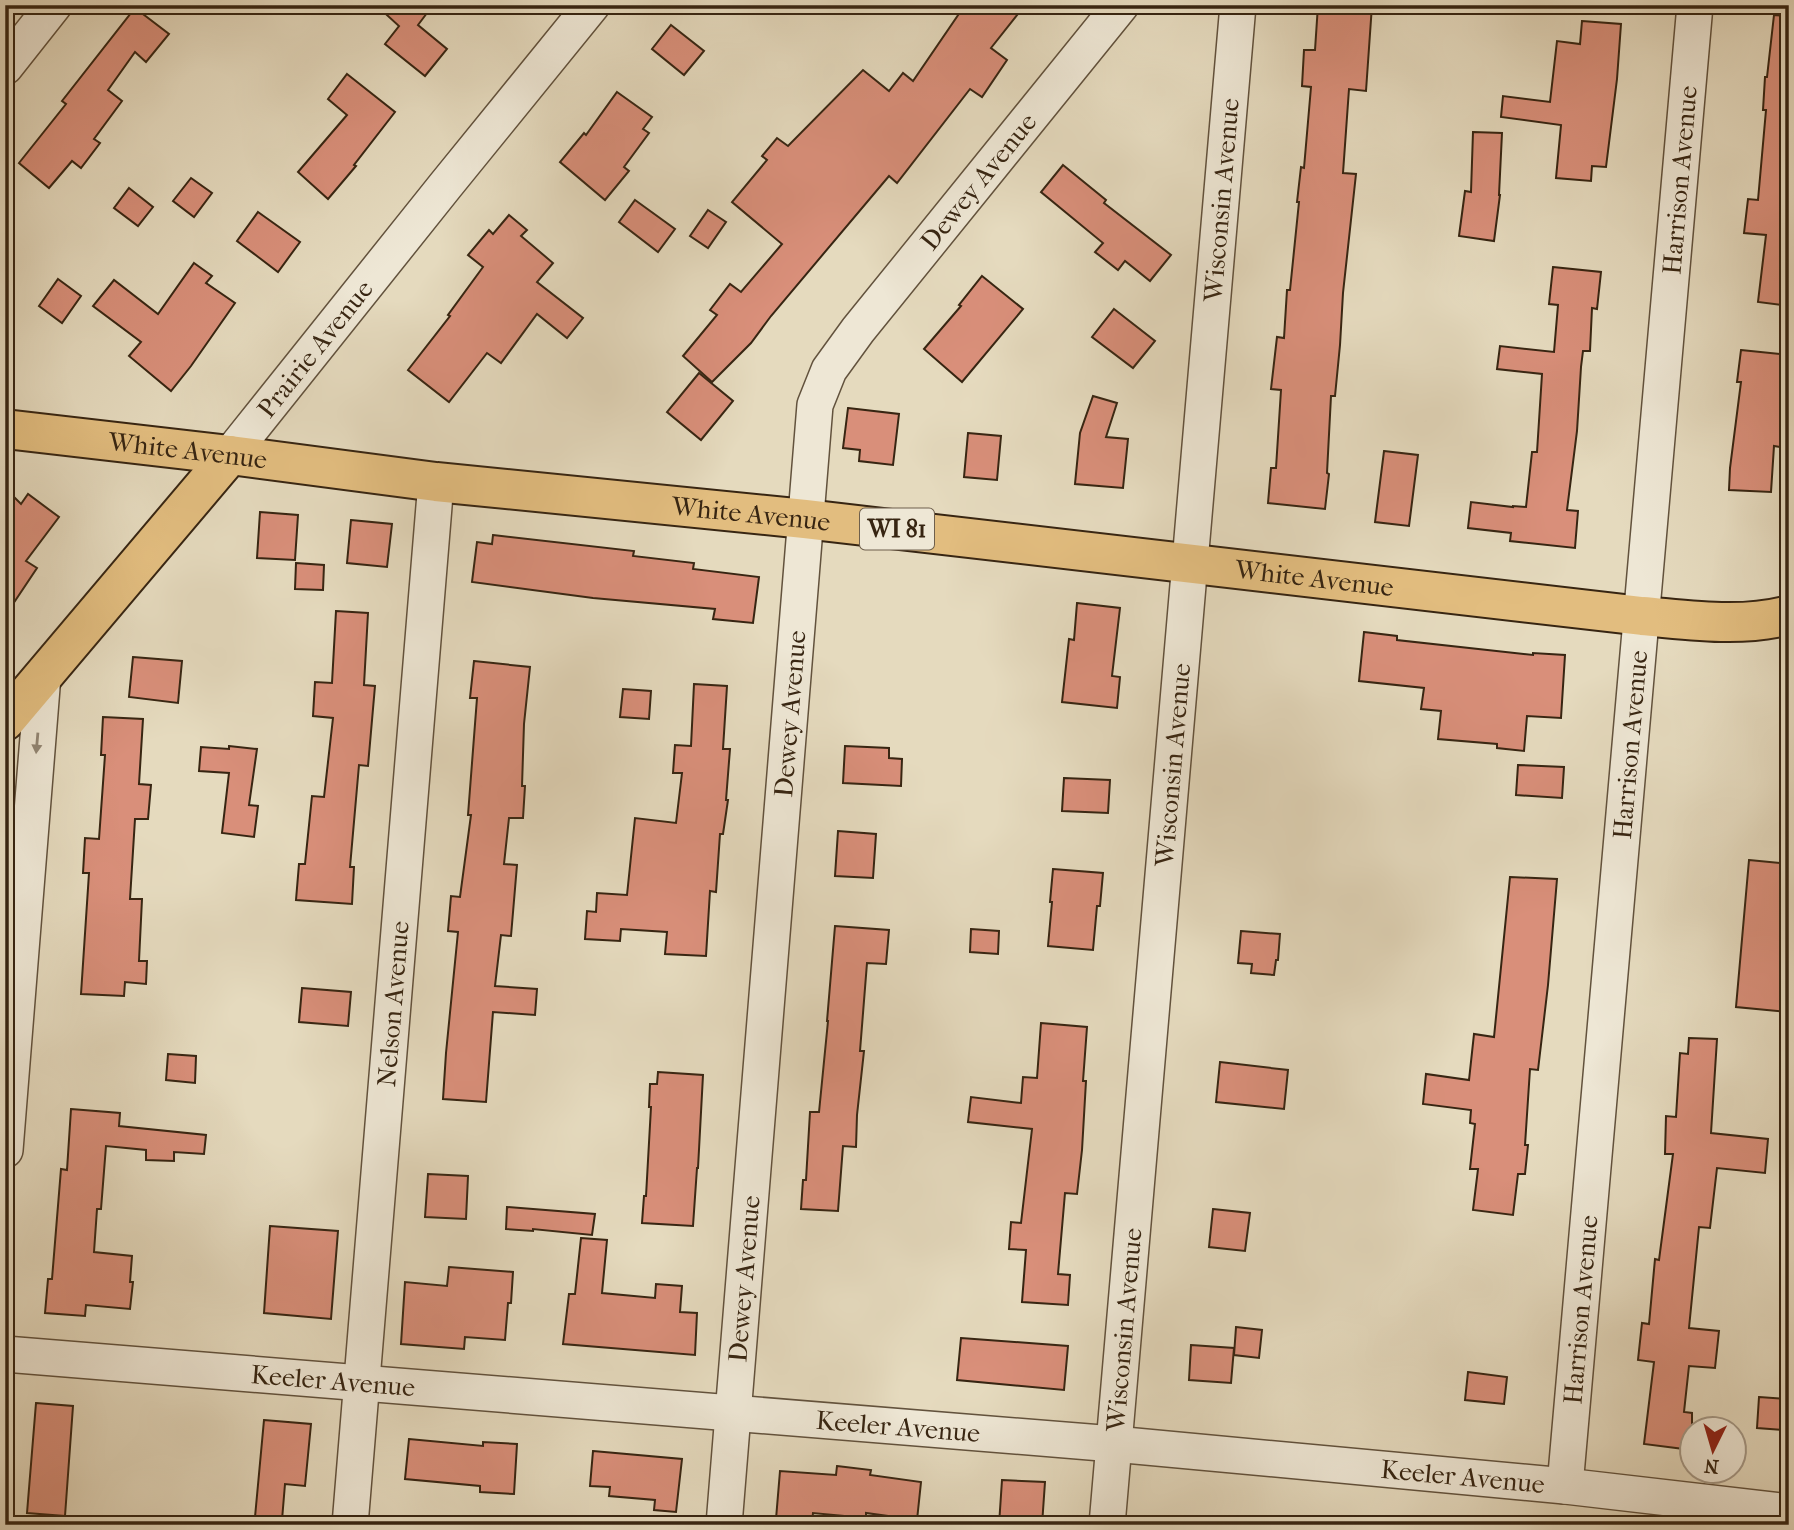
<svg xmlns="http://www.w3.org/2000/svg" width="1794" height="1530" viewBox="0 0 1794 1530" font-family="'IM FELL French Canon',serif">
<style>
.building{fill:#d98f7a;stroke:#372512;stroke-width:2}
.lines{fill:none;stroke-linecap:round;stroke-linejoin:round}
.minor-casing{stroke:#62523d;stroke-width:38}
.major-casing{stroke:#372512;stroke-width:42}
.minor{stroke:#eee7d5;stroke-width:35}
.major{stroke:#e2bd7f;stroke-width:38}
.oneway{fill:#928674}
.labels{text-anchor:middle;stroke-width:7;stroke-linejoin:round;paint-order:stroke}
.shield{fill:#eee7d5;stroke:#6e5f4c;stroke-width:2}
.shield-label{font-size:24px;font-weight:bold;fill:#372512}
.street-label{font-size:26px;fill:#372512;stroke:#eee7d5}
</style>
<rect width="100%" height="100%" fill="#e5dabe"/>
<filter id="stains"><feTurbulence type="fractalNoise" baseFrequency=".00286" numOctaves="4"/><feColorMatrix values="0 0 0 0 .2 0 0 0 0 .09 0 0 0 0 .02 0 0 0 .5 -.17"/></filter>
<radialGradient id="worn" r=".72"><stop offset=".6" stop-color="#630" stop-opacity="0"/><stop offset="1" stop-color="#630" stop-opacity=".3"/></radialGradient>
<g class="building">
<path d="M376 5H433L418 25 447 49 425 76 385 44 399 26Z"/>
<path d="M965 5H1025L991 48 1007 60 982 97 970 89 897 183 889 176 771 316 751 343 712 382 683 356 717 315 710 310 730 284 741 292 782 244 732 202 767 160 762 156 777 138 788 146 863 70 889 91 903 73 913 81Z"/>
<path d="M1318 5H1372L1366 91 1349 89 1343 173 1356 174 1343 293 1340 345 1335 396H1331L1327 473 1329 474 1325 509 1268 503 1271 468H1276L1281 390 1271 389 1277 337 1284 338 1287 290H1290L1299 202H1297L1301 167 1304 168 1311 87 1302 86 1304 50H1315Z"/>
<path d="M135 8 169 34 146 62 135 52 108 90 122 101 94 139 100 143 81 168 72 161 49 188 19 163 66 104 62 101Z"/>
<path d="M1774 15 1789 16V306L1758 302 1766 235 1744 233 1748 199 1758 200 1766 110H1763L1765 77H1767Z"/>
<path d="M1582 21 1621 24 1617 79 1606 167 1592 166 1591 181 1556 178 1561 125 1501 117 1503 96 1550 102 1557 41 1580 44Z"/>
<path d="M671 25 704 51 684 75 652 49Z"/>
<path d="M347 74 395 112 354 165 356 166 328 199 298 172 347 115 328 99Z"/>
<path d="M617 92 652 117 643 129 649 133 624 167 629 171 605 200 560 162 584 133 586 135Z"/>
<path d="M1473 132 1502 133 1499 195H1500L1494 241 1459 236 1465 191 1471 192Z"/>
<path d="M1063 165 1106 200 1104 203 1171 255 1150 281 1125 261 1118 270 1095 252 1103 243 1041 192Z"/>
<path d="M191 178 212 193 194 217 173 201Z"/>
<path d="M129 188 153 207 138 226 114 208Z"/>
<path d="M635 200 675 229 658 252 619 222Z"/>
<path d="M708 210 726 222 708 248 690 236Z"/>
<path d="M258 212 300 242 278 272 237 241Z"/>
<path d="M509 215 527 230 521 236 553 263 537 282 583 318 567 338 537 314 501 363 487 353 449 402 408 370 450 316 448 315 483 267 468 255 489 230 493 234Z"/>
<path d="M194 263 212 276 206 283 235 303 191 366 171 391 129 356 141 342 93 306 114 280 158 314Z"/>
<path d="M1553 267 1601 272 1597 309 1592 308 1590 351H1583L1581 367 1577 431 1567 510 1578 511 1575 548 1510 541 1511 533 1468 528 1471 502 1513 507V506L1526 507 1532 452H1537L1542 374 1497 369 1500 346 1554 352 1558 305 1549 304Z"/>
<path d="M982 276 1023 309 962 382 924 349 961 306 959 305Z"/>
<path d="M58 279 81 296 62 323 39 306Z"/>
<path d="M1114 309 1155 341 1133 368 1092 337Z"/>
<path d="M1741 350 1789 355 1787 448 1774 446 1771 492 1729 490 1730 468 1741 382H1737Z"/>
<path d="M699 373 733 401 701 440 667 412Z"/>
<path d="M1093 396 1117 403 1106 437 1128 439 1123 488 1075 484 1080 433Z"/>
<path d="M848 408 899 414 893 465 859 461 860 450 843 448Z"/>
<path d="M968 433 1001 436 997 480 964 477Z"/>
<path d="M1384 451 1418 455 1409 526 1375 522Z"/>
<path d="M5 488 21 504 28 494 59 517 26 561 37 568 5 616Z"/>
<path d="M260 512 298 515 295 560 257 558Z"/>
<path d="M351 520 392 524 387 567 347 563Z"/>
<path d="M493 535 634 551 633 556 694 563 693 569 759 577 753 623 713 619 715 609 593 598 472 582 477 542 492 544Z"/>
<path d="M296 563 324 565 323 590 295 589Z"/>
<path d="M1077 603 1120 608 1112 676 1120 677 1117 708 1062 702 1069 639 1074 640Z"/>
<path d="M336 611 368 613 364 685 375 686 368 766 359 765 350 867H354L352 904 296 900 299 864H305L312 796 324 797 333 718 313 716 315 682 332 683Z"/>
<path d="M1364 632 1397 636V640L1533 655V653L1565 655 1561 718 1527 716 1524 751 1497 748V744L1438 739 1441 711 1421 709 1424 688 1359 681Z"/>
<path d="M133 657 182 661 178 703 129 697Z"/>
<path d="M474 661 530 667 524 724 522 786H525L523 818H509L504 864 517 865 511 936 501 935 495 986 537 989 535 1015 493 1012 486 1102 443 1099 446 1053 458 932 448 931 451 896 460 897 471 815H468L477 698H470Z"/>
<path d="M694 684 727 686 723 749H730L726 800H728L723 834H720L716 892 710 891 706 956 665 954 667 932 621 929 620 941 585 939 587 911 596 912 597 893 627 895 635 818 676 823 682 773H673L675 745 691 746Z"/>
<path d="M623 689 651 691 649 719 620 717Z"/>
<path d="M103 717 143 719 139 784 151 785 148 819H135L130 899H142L139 961H147L146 984 125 982 124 996 81 994 89 873H83L85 838 99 839 105 755H101Z"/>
<path d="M229 746 257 749 249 805 258 806 254 837 222 833 229 773 199 771 201 747 229 749Z"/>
<path d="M845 746 889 748V758L902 759 901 786 843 783Z"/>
<path d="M1518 765 1564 767 1562 798 1516 795Z"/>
<path d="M1064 778 1110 780 1108 813 1062 811Z"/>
<path d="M838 831 876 834 873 878 835 876Z"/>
<path d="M1749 860 1789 864V1012L1736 1007Z"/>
<path d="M1053 869 1103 873 1100 906H1097L1093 950 1048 946 1052 902H1050Z"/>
<path d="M1510 877 1557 879 1548 985 1538 1070 1530 1069 1525 1145H1528L1525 1174H1518L1513 1215 1473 1210 1478 1169H1470L1475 1124 1470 1123 1471 1110 1423 1104 1426 1074 1469 1080 1474 1034 1494 1037Z"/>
<path d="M835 926 889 930 886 964 867 963 860 1051H864L857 1115 856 1147 843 1146 838 1211 801 1209 803 1180H806L810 1112H819L828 1021H827Z"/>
<path d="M971 929 999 931 998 954 970 952Z"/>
<path d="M1241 931 1280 934 1278 960H1276L1274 975 1251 973 1252 964 1238 963Z"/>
<path d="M302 988 351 992 348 1026 299 1022Z"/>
<path d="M1041 1023 1087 1027 1083 1081H1086L1082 1150 1077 1194 1065 1193 1058 1274 1070 1275 1068 1305 1022 1302 1026 1250 1009 1249 1011 1222 1021 1223 1032 1129 968 1122 971 1097 1021 1103 1023 1077 1037 1078Z"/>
<path d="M1689 1038 1717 1039 1711 1133 1768 1139 1765 1173 1717 1168 1710 1228 1699 1227 1689 1328 1719 1331 1715 1368 1689 1366 1684 1412 1692 1413V1450L1644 1444 1654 1362 1638 1360 1642 1323 1649 1324 1655 1259 1659 1260 1673 1154H1665L1666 1116 1676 1117 1680 1053 1688 1054Z"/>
<path d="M168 1054 196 1056 195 1083 166 1080Z"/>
<path d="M1220 1062 1288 1070 1284 1109 1216 1102Z"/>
<path d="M658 1072 703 1075 698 1168H697L693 1226 642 1223 644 1196H646L651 1107H649L650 1084H657Z"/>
<path d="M71 1109 120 1113 119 1126 206 1135 204 1154 174 1152V1161L146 1160V1150L106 1146 101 1209H97L94 1252 132 1256 130 1282H133L130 1309 86 1305 85 1316 45 1313 48 1279H52L61 1169 67 1170Z"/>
<path d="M428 1174 468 1176 466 1219 425 1217Z"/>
<path d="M507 1207 595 1214 592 1235 533 1229V1231L506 1229Z"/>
<path d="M1213 1209 1250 1213 1245 1251 1209 1247Z"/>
<path d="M270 1226 338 1231 331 1319 264 1313Z"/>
<path d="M581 1238 607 1240 602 1293 655 1298 656 1284 682 1286 680 1312 697 1313 695 1355 563 1344 569 1294H575Z"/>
<path d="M449 1267 513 1272 511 1303H508L505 1340 465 1337 464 1349 401 1344 405 1282 447 1286Z"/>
<path d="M1236 1327 1262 1330 1259 1358 1234 1355Z"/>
<path d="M961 1338 1068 1346 1064 1390 957 1380Z"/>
<path d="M1191 1345 1234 1348 1231 1383 1189 1380Z"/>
<path d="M1468 1372 1507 1377 1504 1404 1465 1400Z"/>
<path d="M1759 1397 1786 1399 1784 1430 1757 1428Z"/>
<path d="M36 1403 73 1406 65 1516 27 1513Z"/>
<path d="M264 1420 311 1424 305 1486 285 1484 282 1520 255 1517Z"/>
<path d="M409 1439 483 1446V1442L517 1444 514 1494 480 1492V1486L405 1479Z"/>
<path d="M593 1451 682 1459 676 1512 654 1510 655 1500 609 1496 610 1487 590 1486Z"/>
<path d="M837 1466 871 1470 870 1475 921 1482 917 1520 866 1513V1518L813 1513 812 1522 776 1519 780 1471 836 1475Z"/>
<path d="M1002 1480 1045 1482 1042 1525H999Z"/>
</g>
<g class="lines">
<g class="minor-casing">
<g id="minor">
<path d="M5 67 54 5"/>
<path id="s1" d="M230 455 445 186 592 5"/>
<path d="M5 1150 43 675"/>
<path id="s2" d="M5 1354 1114 1444 1565 1486 1789 1512"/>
<path id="s3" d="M1565 1486 1695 5"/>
<path id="s4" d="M350 1525 436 482"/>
<path id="s5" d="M724 1525 815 405 829 370 858 330 1121 5"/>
<path id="s6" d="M1107 1525 1238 5"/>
</g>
</g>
<g class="major-casing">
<g id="major">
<path id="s7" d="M5 429 230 455 436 482 805 519 1642 616C1690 620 1741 628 1789 615"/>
<path d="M5 721 230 455"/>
</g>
</g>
<use href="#minor" class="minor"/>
<use href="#major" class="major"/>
</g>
<defs><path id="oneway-solid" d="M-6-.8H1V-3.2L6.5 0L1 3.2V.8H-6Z" transform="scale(1.75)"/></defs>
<use class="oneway" href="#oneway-solid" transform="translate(37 743) rotate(95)"/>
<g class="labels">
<rect class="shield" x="860" y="508.5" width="74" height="41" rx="5"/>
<g class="shield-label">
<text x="897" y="537">WI 81</text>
</g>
<g class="street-label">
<text dy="9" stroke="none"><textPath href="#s5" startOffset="1402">Dewey Avenue</textPath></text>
<text dy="9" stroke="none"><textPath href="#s3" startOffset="1311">Harrison Avenue</textPath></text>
<text dy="9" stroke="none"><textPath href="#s6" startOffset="1330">Wisconsin Avenue</textPath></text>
<text dy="9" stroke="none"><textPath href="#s1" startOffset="136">Prairie Avenue</textPath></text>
<text dy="9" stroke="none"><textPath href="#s7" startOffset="184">White Avenue</textPath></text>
<text dy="9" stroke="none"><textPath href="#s7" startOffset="751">White Avenue</textPath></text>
<text dy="9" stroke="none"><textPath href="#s7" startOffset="1318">White Avenue</textPath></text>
<text dy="9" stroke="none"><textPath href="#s5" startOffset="814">Dewey Avenue</textPath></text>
<text dy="9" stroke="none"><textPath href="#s3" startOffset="744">Harrison Avenue</textPath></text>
<text dy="9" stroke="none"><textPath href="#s6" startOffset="763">Wisconsin Avenue</textPath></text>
<text dy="9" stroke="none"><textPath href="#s4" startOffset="523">Nelson Avenue</textPath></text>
<text dy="9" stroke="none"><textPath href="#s5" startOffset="247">Dewey Avenue</textPath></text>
<text dy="9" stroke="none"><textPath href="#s3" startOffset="177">Harrison Avenue</textPath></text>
<text dy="9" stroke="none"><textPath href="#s6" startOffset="196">Wisconsin Avenue</textPath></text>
<text dy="9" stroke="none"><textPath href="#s2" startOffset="329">Keeler Avenue</textPath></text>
<text dy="9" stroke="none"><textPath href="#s2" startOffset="896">Keeler Avenue</textPath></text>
<text dy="9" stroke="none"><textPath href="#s2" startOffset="1463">Keeler Avenue</textPath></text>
</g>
</g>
<rect width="1794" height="1530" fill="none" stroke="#e5dabe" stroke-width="28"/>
<rect x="7" y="7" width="1780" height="1516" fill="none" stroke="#372512" stroke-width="3.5"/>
<rect x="14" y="14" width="1766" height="1502" fill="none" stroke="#372512" stroke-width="2"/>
<g transform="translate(1713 1450) rotate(185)"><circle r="33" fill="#eee7d5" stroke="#a59987" stroke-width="2"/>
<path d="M0-5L12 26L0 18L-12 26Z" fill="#8f2418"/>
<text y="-10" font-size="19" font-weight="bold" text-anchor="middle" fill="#372512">N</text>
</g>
<rect width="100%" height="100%" filter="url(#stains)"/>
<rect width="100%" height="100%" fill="url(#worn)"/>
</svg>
